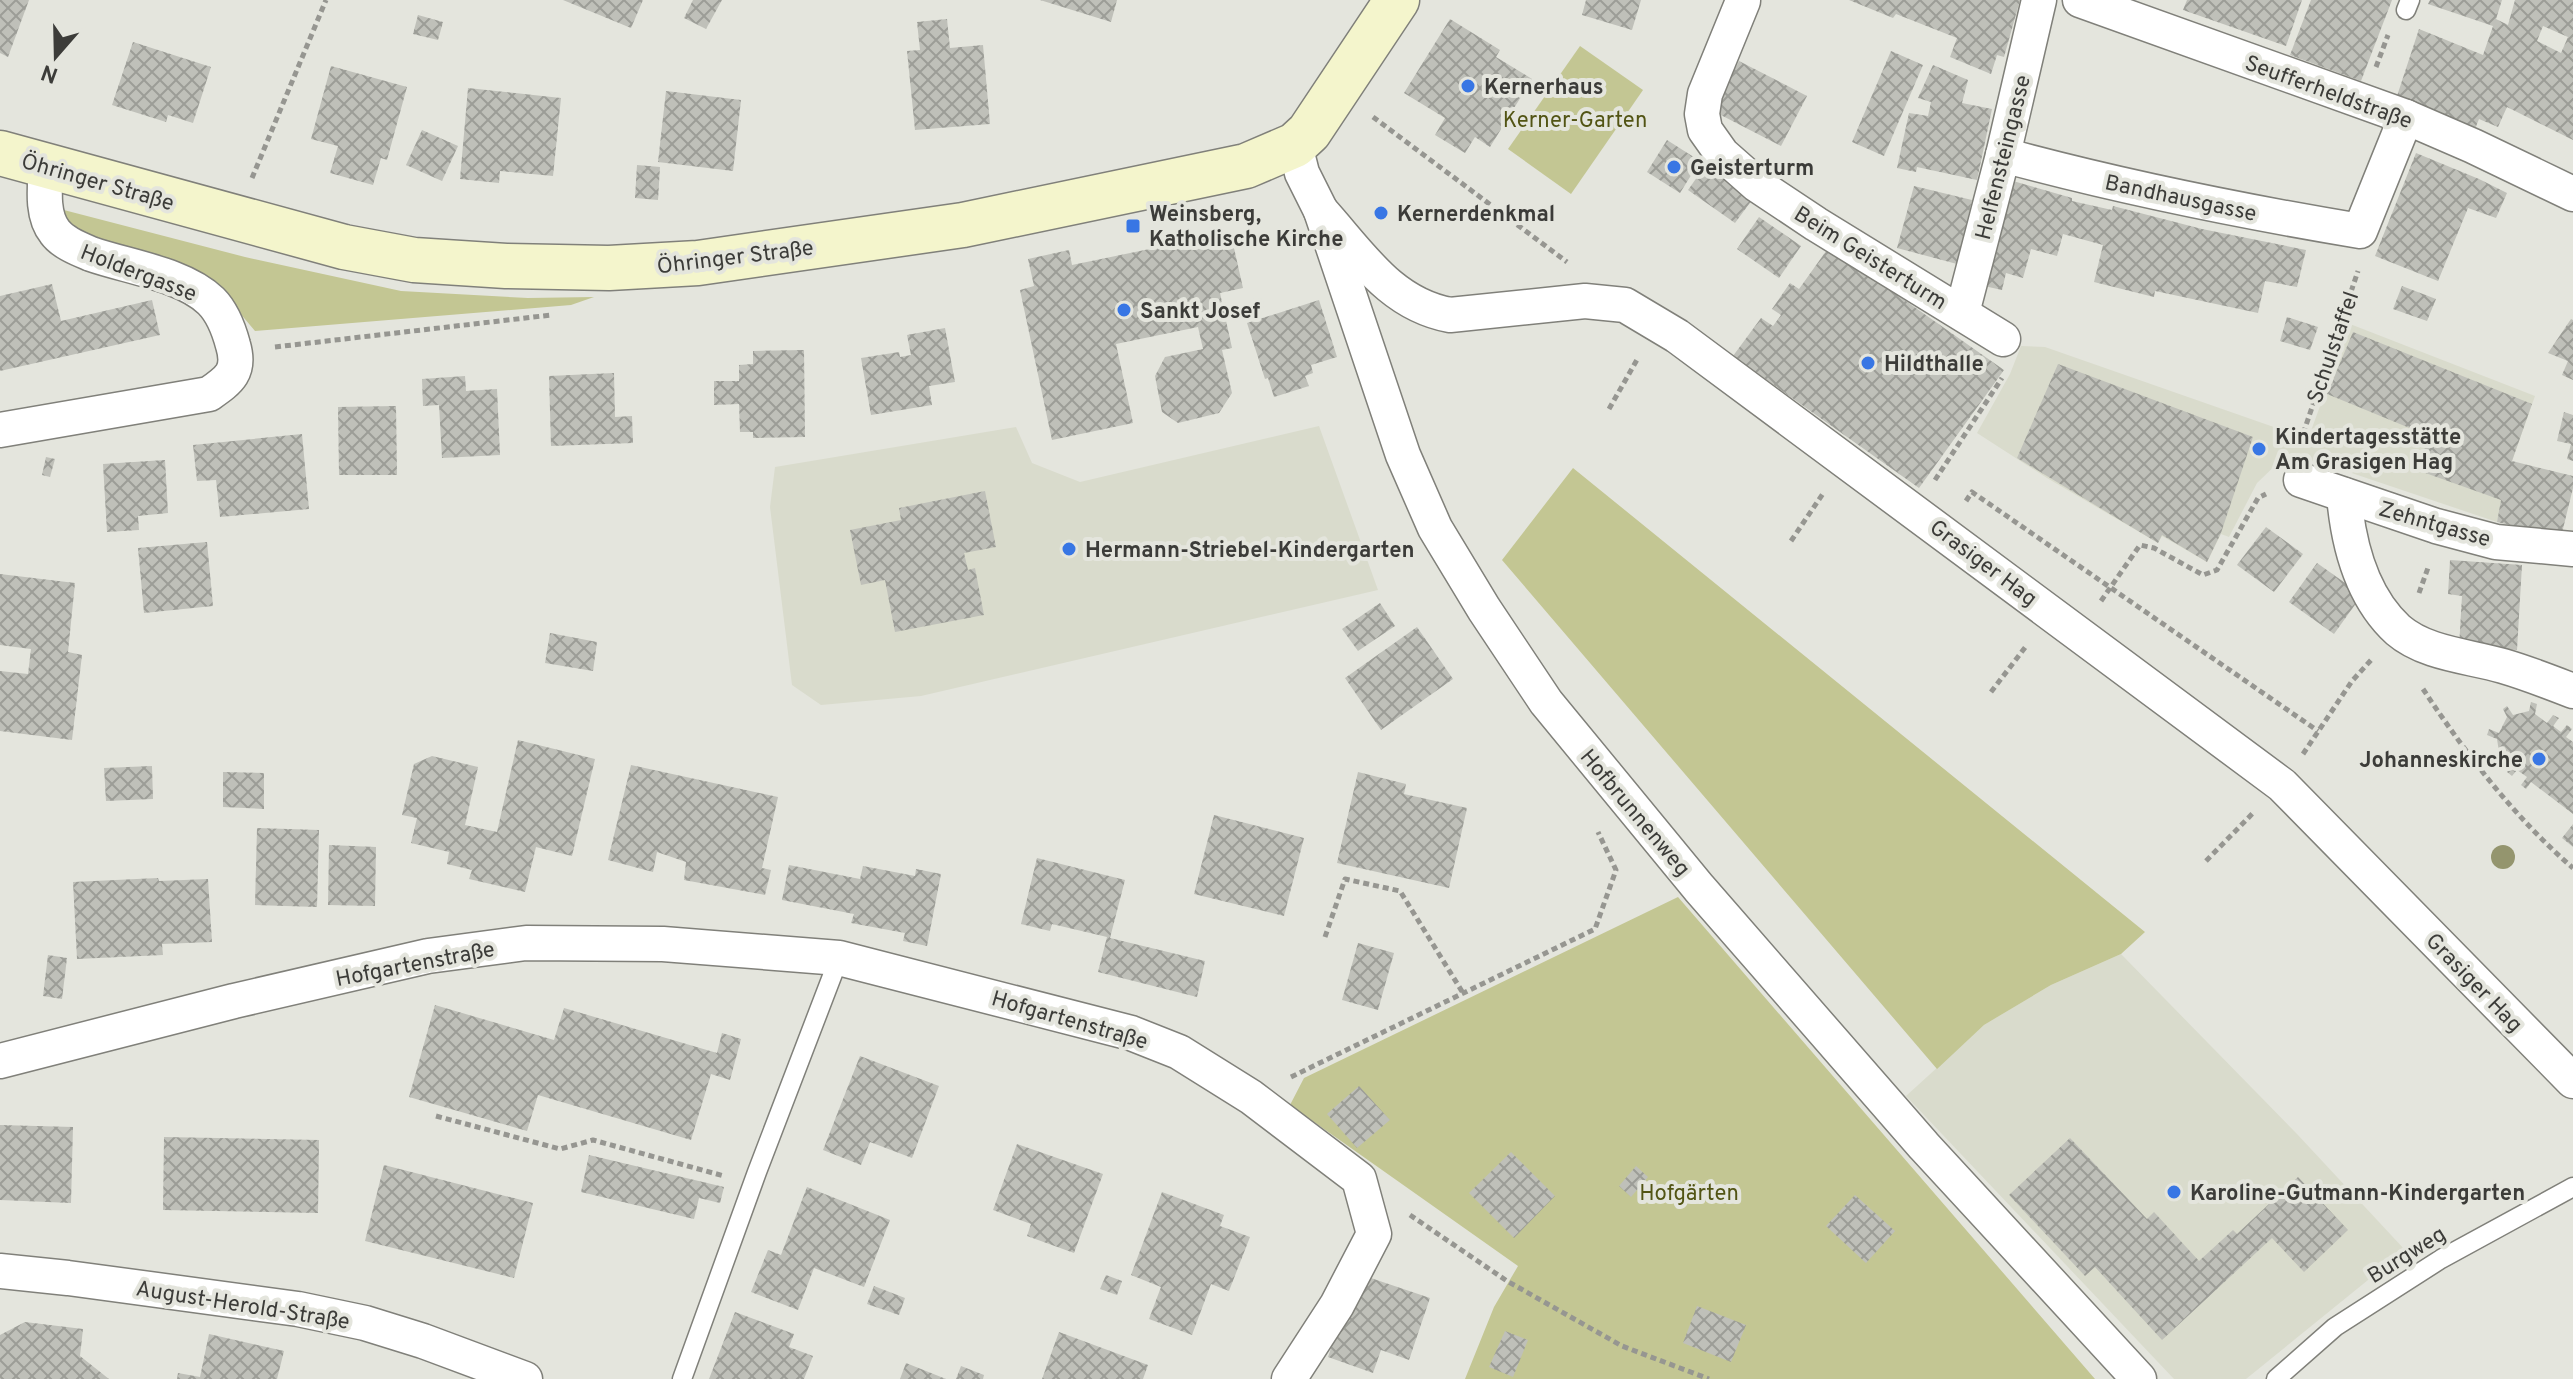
<svg xmlns="http://www.w3.org/2000/svg" width="2573" height="1379" viewBox="0 0 2573 1379" font-family="Overpass,sans-serif">
<style>
.built{fill:#d9dbcc}
.green{fill:#c3c693}
.building{fill:url(#building-cross-hatch);fill-rule:evenodd}
.lines{fill:none;stroke-linecap:round;stroke-linejoin:round}
.lane-casing{stroke:#80807a;stroke-width:21}
.street-casing{stroke:#80807a;stroke-width:37}
.secondary-casing{stroke:#80807a;stroke-width:47}
.path{stroke:#969691;stroke-width:5;stroke-dasharray:6 4;stroke-linecap:butt}
.lane{stroke:#fff;stroke-width:18}
.street{stroke:#fff;stroke-width:34}
.secondary{stroke:#f4f5cc;stroke-width:44}
.tree{fill:#94956e}
.poi-dot{fill:#3876e4;stroke:#e4e5dd;stroke-width:3}
.labels{text-anchor:middle;stroke-width:8;stroke-linejoin:round;paint-order:stroke}
.poi-label{font-size:22px;font-weight:bold;fill:#3c3c39;stroke:#e4e5dd;text-anchor:start}
.street-label{font-size:22px;fill:#3c3c39;stroke:#e4e5dd}
.park-label{font-size:22px;fill:#525414;stroke:#e4e5dd}
</style>
<defs>
<pattern id="building-cross-hatch" width="8" height="8" patternUnits="userSpaceOnUse" patternTransform="scale(2)"><rect width="8" height="8" fill="#bfc0b9"/><path d="M0 0l8 8M0 8l8-8" fill="none" stroke="#9c9d97"/></pattern>
</defs>
<rect width="100%" height="100%" fill="#e4e5dd"/>
<g class="built">
<path d="M2350 324 2535 396 2512 461 2497 522 2316 461 2281 460 2257 483 2229 537 2221 534 2207 562 2162 536 2158 543 2047 478 1977 433 2010 374 2021 346 2045 347 2308 439Z"/>
<path d="M1319 426 1378 590 921 696 821 705 792 685 770 507 775 467 1016 427 1032 463 1080 482Z"/>
<path d="M2121 954 2297 1134 2405 1250 2246 1379H2174L1906 1096 1984 1025 2051 985Z"/>
</g>
<g class="green">
<path d="M1580 46 1643 90 1571 194 1508 149Z"/>
<path d="M60 209 245 257 401 291 528 298 594 297 571 305 255 331 223 293 65 226Z"/>
<path d="M1573 468 2145 932 2121 954 2051 985 1984 1025 1937 1069 1502 560Z"/>
<path d="M1678 897 2095 1379H1465L1494 1307 1518 1266 1290 1105 1304 1078Z"/>
</g>
<g class="building">
<path d="M0 0H29L8 57 0 53Z"/>
<path d="M563 0H643L631 28Z"/>
<path d="M693 0H722L706 29 684 18Z"/>
<path d="M1040 0H1117L1111 22Z"/>
<path d="M1586 0H1641L1632 30 1582 15Z"/>
<path d="M1849 0H2020L2004 57 1997 55 1991 74 1950 57 1957 38 1896 14 1893 18Z"/>
<path d="M2187 0H2302L2286 46 2183 10Z"/>
<path d="M2311 0H2392L2361 81 2290 55Z"/>
<path d="M2430 0H2502L2496 19 2508 25 2515 0H2573V140L2507 107 2498 127 2479 119 2475 129 2397 96 2419 29 2483 55 2493 26 2428 4ZM2543 26 2568 37 2561 53 2537 41Z"/>
<path d="M418 15 443 22 438 40 413 34Z"/>
<path d="M947 19 950 48 983 45 990 124 915 130 907 51 920 50 917 22Z"/>
<path d="M1450 19 1500 50 1496 57 1532 79 1490 147 1475 137 1465 153 1435 135 1445 118 1404 93Z"/>
<path d="M133 42 211 67 193 123 168 115 166 122 112 105Z"/>
<path d="M1891 51 1923 65 1884 156 1852 142Z"/>
<path d="M1739 61 1807 96 1781 146 1713 111Z"/>
<path d="M1933 65 1968 80 1962 103 1992 109 1977 180 1917 167 1916 172 1897 168 1909 113 1928 116 1931 102 1918 98Z"/>
<path d="M331 66 407 87 387 160 381 158 373 185 330 173 338 146 311 139Z"/>
<path d="M468 88 561 98 553 176 500 171 499 183 460 179Z"/>
<path d="M666 91 741 100 733 171 658 162Z"/>
<path d="M422 130 458 146 442 181 406 165Z"/>
<path d="M1667 140 1700 161 1680 193 1647 172Z"/>
<path d="M2416 153 2479 179 2507 193 2496 218 2468 208 2438 281 2375 256Z"/>
<path d="M1707 163 1755 196 1735 223 1688 190Z"/>
<path d="M637 165 660 167 658 200 635 198Z"/>
<path d="M2013 181 2072 198V201L2112 210 2113 206 2202 229 2306 250 2297 287 2265 281 2258 313 2155 291 2154 297 2094 282 2103 245 2063 234 2057 256 2031 249 2023 278 2006 273 2002 290 1984 286Z"/>
<path d="M1914 186 1972 200 1957 264 1897 248Z"/>
<path d="M1759 217 1801 246 1779 278 1737 249Z"/>
<path d="M1219 230 1223 250 1234 248 1243 288 1220 293 1232 348 1222 350 1232 393 1219 413 1178 423 1162 412 1155 376 1165 357 1203 349 1198 327 1116 344 1133 423 1052 440 1020 290 1034 286 1028 259 1069 250 1072 265 1198 239 1197 234Z"/>
<path d="M1829 247 2004 370 1919 488 1733 356 1761 318 1773 326 1781 315 1772 309 1790 283 1799 289Z"/>
<path d="M52 284 61 321 152 300 160 335 0 371V296Z"/>
<path d="M2402 286 2436 299 2427 321 2393 309Z"/>
<path d="M1319 300 1337 357 1311 365 1313 373 1305 376 1309 386 1274 397 1268 378 1265 379 1247 323Z"/>
<path d="M2287 317 2318 327 2310 350 2280 341Z"/>
<path d="M2571 319 2573 320V380L2562 375 2568 361 2548 353Z"/>
<path d="M945 328 955 382 929 386 932 405 871 415 861 358 899 352 900 357 911 355 907 335Z"/>
<path d="M2353 332 2532 404 2512 461 2573 476V488L2561 537 2497 522 2501 500 2417 470 2429 436 2327 394Z"/>
<path d="M804 350 805 437 753 438V432H740L739 404 714 405V381H739V365L753 364V351Z"/>
<path d="M2058 364 2253 437 2221 533 2207 562 2162 535 2158 543 2017 458Z"/>
<path d="M614 373 615 417 632 416 633 443 551 446 549 376Z"/>
<path d="M465 376 466 391 497 389 500 455 442 458 439 405 423 406 422 379Z"/>
<path d="M396 406 397 475H339L338 407Z"/>
<path d="M2564 412 2573 415V461L2567 459 2571 444 2557 441Z"/>
<path d="M302 434 309 509 220 517 216 480 197 481 193 445Z"/>
<path d="M46 457 55 459 50 477 42 475Z"/>
<path d="M165 460 168 513 138 516 139 530 107 532 103 464Z"/>
<path d="M985 491 996 547 964 553 968 570 975 568 984 615 895 632 885 580 861 585 850 530 901 520 899 508Z"/>
<path d="M2266 527 2303 554 2274 592 2237 565Z"/>
<path d="M207 542 213 606 144 613 138 548Z"/>
<path d="M2450 560 2522 565 2517 650 2459 647 2462 596 2448 594Z"/>
<path d="M2317 563 2362 595 2334 634 2289 602Z"/>
<path d="M0 574 75 583 68 652 82 655 72 740 0 731V671L28 674 31 649 0 645Z"/>
<path d="M1380 603 1395 626 1358 651 1342 629Z"/>
<path d="M1417 627 1453 679 1381 730 1345 678Z"/>
<path d="M550 633 597 642 593 671 545 663Z"/>
<path d="M2531 702 2537 704 2535 714 2547 723 2553 715 2559 718 2553 726 2561 732 2567 725 2572 729 2566 737 2573 742V814L2531 782 2526 789 2521 785 2527 777 2517 770 2512 776 2507 772 2513 765 2502 756 2494 762 2490 756 2499 752 2497 739 2487 735 2489 729 2499 733 2507 717 2503 709 2507 706 2513 715 2529 711Z"/>
<path d="M518 740 595 759 572 856 536 847 525 892 469 879 472 870 447 864 449 852 411 843 417 818 402 815 414 764 432 756 478 767 465 825 497 832Z"/>
<path d="M631 765 778 797 762 868 771 870 765 895 684 880 686 862 657 852 653 872 608 860Z"/>
<path d="M152 766 153 799 106 801 104 768Z"/>
<path d="M223 772 264 773V809L223 807Z"/>
<path d="M1358 772 1406 784 1404 794 1467 808 1449 888 1337 863Z"/>
<path d="M1214 815 1304 838 1284 916 1194 894Z"/>
<path d="M2573 824V847L2562 838Z"/>
<path d="M257 828 319 830 317 907 255 905Z"/>
<path d="M329 845 376 847 375 906 328 905Z"/>
<path d="M1037 858 1125 880 1110 938 1205 961 1197 997 1098 972 1107 937 1052 924 1050 931 1021 924Z"/>
<path d="M789 865 860 879 863 866 915 876 916 869 941 874 927 946 903 941 905 933 851 923 854 914 782 900Z"/>
<path d="M158 878 159 881 208 879 212 942 162 944 163 955 77 959 73 882Z"/>
<path d="M1358 943 1394 953 1378 1010 1342 1000Z"/>
<path d="M48 955 67 958 62 999 43 996Z"/>
<path d="M435 1005 554 1040 564 1008 717 1053 722 1033 741 1039 730 1080 711 1074 691 1140 538 1095 527 1131 409 1097Z"/>
<path d="M860 1056 939 1086 912 1158 870 1142 861 1165 823 1150Z"/>
<path d="M1359 1086 1390 1120 1357 1148 1327 1114Z"/>
<path d="M0 1125 73 1127 71 1203 0 1200Z"/>
<path d="M164 1137 319 1140 318 1213 163 1210Z"/>
<path d="M2070 1138 2147 1219 2154 1212 2199 1261 2233 1230 2237 1234 2298 1177 2348 1230 2304 1272 2272 1238 2162 1340 2095 1267 2085 1276 2009 1195Z"/>
<path d="M1017 1144 1103 1174 1074 1253 1027 1236 1031 1224 993 1210Z"/>
<path d="M1511 1152 1555 1196 1514 1238 1469 1193Z"/>
<path d="M589 1155 724 1187 720 1203 699 1198 694 1219 581 1192Z"/>
<path d="M384 1165 533 1203 514 1278 365 1241Z"/>
<path d="M1636 1166 1648 1177 1631 1197 1619 1186Z"/>
<path d="M807 1187 890 1220 864 1287 814 1268 798 1310 751 1292 768 1250 781 1255Z"/>
<path d="M1162 1192 1224 1215 1220 1226 1250 1237 1229 1291 1211 1284 1192 1335 1149 1319 1161 1287 1131 1275Z"/>
<path d="M1855 1195 1895 1231 1866 1263 1826 1226Z"/>
<path d="M1356 1273 1430 1298 1409 1360 1381 1350 1373 1373 1328 1357Z"/>
<path d="M1106 1275 1122 1281 1117 1295 1100 1289Z"/>
<path d="M874 1286 905 1298 899 1315 867 1304Z"/>
<path d="M1697 1306 1746 1325 1731 1362 1683 1343Z"/>
<path d="M735 1312 794 1334 789 1347 813 1356 804 1379H709Z"/>
<path d="M25 1322 83 1329 80 1356 109 1379H0V1335Z"/>
<path d="M1505 1331 1528 1340 1513 1377 1489 1367Z"/>
<path d="M1059 1332 1148 1365 1143 1379H1042Z"/>
<path d="M209 1334 284 1351 277 1379H177L178 1373 200 1377Z"/>
<path d="M906 1363 946 1379H900Z"/>
<path d="M961 1366 984 1375 983 1379H956Z"/>
</g>
<g class="lines">
<g class="lane-casing">
<g id="lane">
<path d="M2406 10 2410 0"/>
<path d="M682 1379 757 1172 839 958"/>
<path d="M2276 1379 2335 1327 2441 1259 2573 1187"/>
</g>
</g>
<g class="street-casing">
<g id="street">
<path d="M2080 0 2406 117 2473 146 2573 194"/>
<path d="M1743 1 1705 94 1702 114 1705 130 1722 154 1756 184 1816 224 2003 339"/>
<path d="M1295 145 1302 173 1321 211 1403 455 1435 528 1484 609 1546 702 1699 888 1924 1146 2139 1379"/>
<path d="M2003 155C2121 187 2240 211 2360 231L2406 117"/>
<path d="M1321 211C1360 254 1390 304 1450 315L1585 301 1625 305 1677 336 2282 785 2573 1081"/>
<path d="M1962 313 2003 155 2039 0"/>
<path d="M0 430 209 394C229 380 241 372 233 345 229 330 222 312 211 301 183 274 128 267 91 254 79 249 63 243 55 232 41 215 45 186 46 166"/>
<path d="M2301 480 2436 526 2496 542 2573 549"/>
<path d="M2344 495C2348 543 2361 596 2398 630 2426 654 2469 656 2503 666 2527 673 2550 682 2573 691"/>
<path d="M0 1061 234 1001 428 956 526 943 663 944 839 958 1131 1033 1179 1052 1251 1097 1359 1179 1374 1234 1337 1305 1289 1379"/>
<path d="M0 1271 68 1278 298 1309 365 1323 423 1341 525 1379"/>
</g>
</g>
<g class="secondary-casing">
<path id="secondary" d="M0 153 344 247 414 260 506 266 609 268 698 263 963 225 1246 166 1295 145 1309 132 1397 0"/>
</g>
<g class="path">
<path d="M2376 67 2388 35"/>
<path d="M1373 117 1567 262"/>
<path d="M252 178 326 0"/>
<path d="M275 347 551 315"/>
<path d="M1609 409 1638 358"/>
<path d="M2300 443 2358 271"/>
<path d="M1935 480 2002 378"/>
<path d="M1966 501 1972 492 2318 731"/>
<path d="M1791 541 1824 492"/>
<path d="M2419 593 2429 565"/>
<path d="M2101 601 2140 545 2154 548 2203 575 2217 570 2258 498 2266 494"/>
<path d="M2423 689C2466 754 2514 817 2573 868"/>
<path d="M1991 692 2027 645"/>
<path d="M2303 754 2352 681 2372 659"/>
<path d="M2206 861 2253 813"/>
<path d="M1325 937 1345 879 1400 891 1463 993"/>
<path d="M1291 1077 1595 929 1616 870 1598 832"/>
<path d="M436 1116 560 1149 593 1140 724 1176"/>
<path d="M1410 1215 1507 1281 1622 1346 1709 1379"/>
</g>
<use href="#lane" class="lane"/>
<use href="#street" class="street"/>
<use href="#secondary" class="secondary"/>
</g>
<circle class="tree" cx="2503" cy="857" r="12"/>
<g class="poi-dot">
<circle cx="1468" cy="86" r="8"/>
<circle cx="1674" cy="167" r="8"/>
<circle cx="1381" cy="213" r="8"/>
<rect x="1125" y="218" width="16" height="16" rx="4"/>
<circle cx="1124" cy="310" r="8"/>
<circle cx="1868" cy="363" r="8"/>
<circle cx="2259" cy="449" r="8"/>
<circle cx="1069" cy="549" r="8"/>
<circle cx="2539" cy="759" r="8"/>
<circle cx="2174" cy="1192" r="8"/>
</g>
<g class="labels">
<g class="poi-label">
<text x="1484" y="94">Kernerhaus</text>
<text x="1690" y="175">Geisterturm</text>
<text x="1149" y="221">Weinsberg,<tspan x="1149" dy="25">Katholische Kirche</tspan></text>
<text x="1397" y="221">Kernerdenkmal</text>
<text x="1140" y="318">Sankt Josef</text>
<text x="1884" y="371">Hildthalle</text>
<text x="2275" y="444">Kindertagesstätte<tspan x="2275" dy="25">Am Grasigen Hag</tspan></text>
<text x="1085" y="557">Hermann-Striebel-Kindergarten</text>
<text x="2523" y="767" text-anchor="end">Johanneskirche</text>
<text x="2190" y="1200">Karoline-Gutmann-Kindergarten</text>
</g>
<g class="street-label">
<text transform="translate(2329 91) rotate(20)" y="8">Seufferheldstraße</text>
<text transform="translate(2002 157) rotate(-76)" y="8">Helfensteingasse</text>
<text transform="translate(98 181) rotate(16)" y="8">Öhringer Straße</text>
<text transform="translate(2181 197) rotate(12)" y="8">Bandhausgasse</text>
<text transform="translate(735 256) rotate(-7)" y="8">Öhringer Straße</text>
<text transform="translate(1871 257) rotate(32)" y="8">Beim Geisterturm</text>
<text transform="translate(139 272) rotate(21)" y="8">Holdergasse</text>
<text transform="translate(2332 347) rotate(-71)" y="8">Schulstaffel</text>
<text transform="translate(2435 523) rotate(16)" y="8">Zehntgasse</text>
<text transform="translate(1984 562) rotate(37)" y="8">Grasiger Hag</text>
<text transform="translate(1636 812) rotate(50)" y="8">Hofbrunnenweg</text>
<text transform="translate(415 963) rotate(-11)" y="8">Hofgartenstraße</text>
<text transform="translate(2475 982) rotate(46)" y="8">Grasiger Hag</text>
<text transform="translate(1070 1019) rotate(16)" y="8">Hofgartenstraße</text>
<text transform="translate(2406 1254) rotate(-32)" y="8">Burgweg</text>
<text transform="translate(243 1304) rotate(9)" y="8">August-Herold-Straße</text>
</g>
<g class="park-label">
<text x="1575" y="127">Kerner-Garten</text>
<text x="1689" y="1200">Hofgärten</text>
</g>
</g>
<g transform="translate(56 56) rotate(200)" stroke="#e4e5dd" stroke-width="6" paint-order="stroke">
<path d="M0-6L14 30L0 20L-14 30Z" fill="#3c3c39"/>
<text y="-12" font-size="22" font-weight="bold" text-anchor="middle" fill="#3c3c39">N</text>
</g>
</svg>
